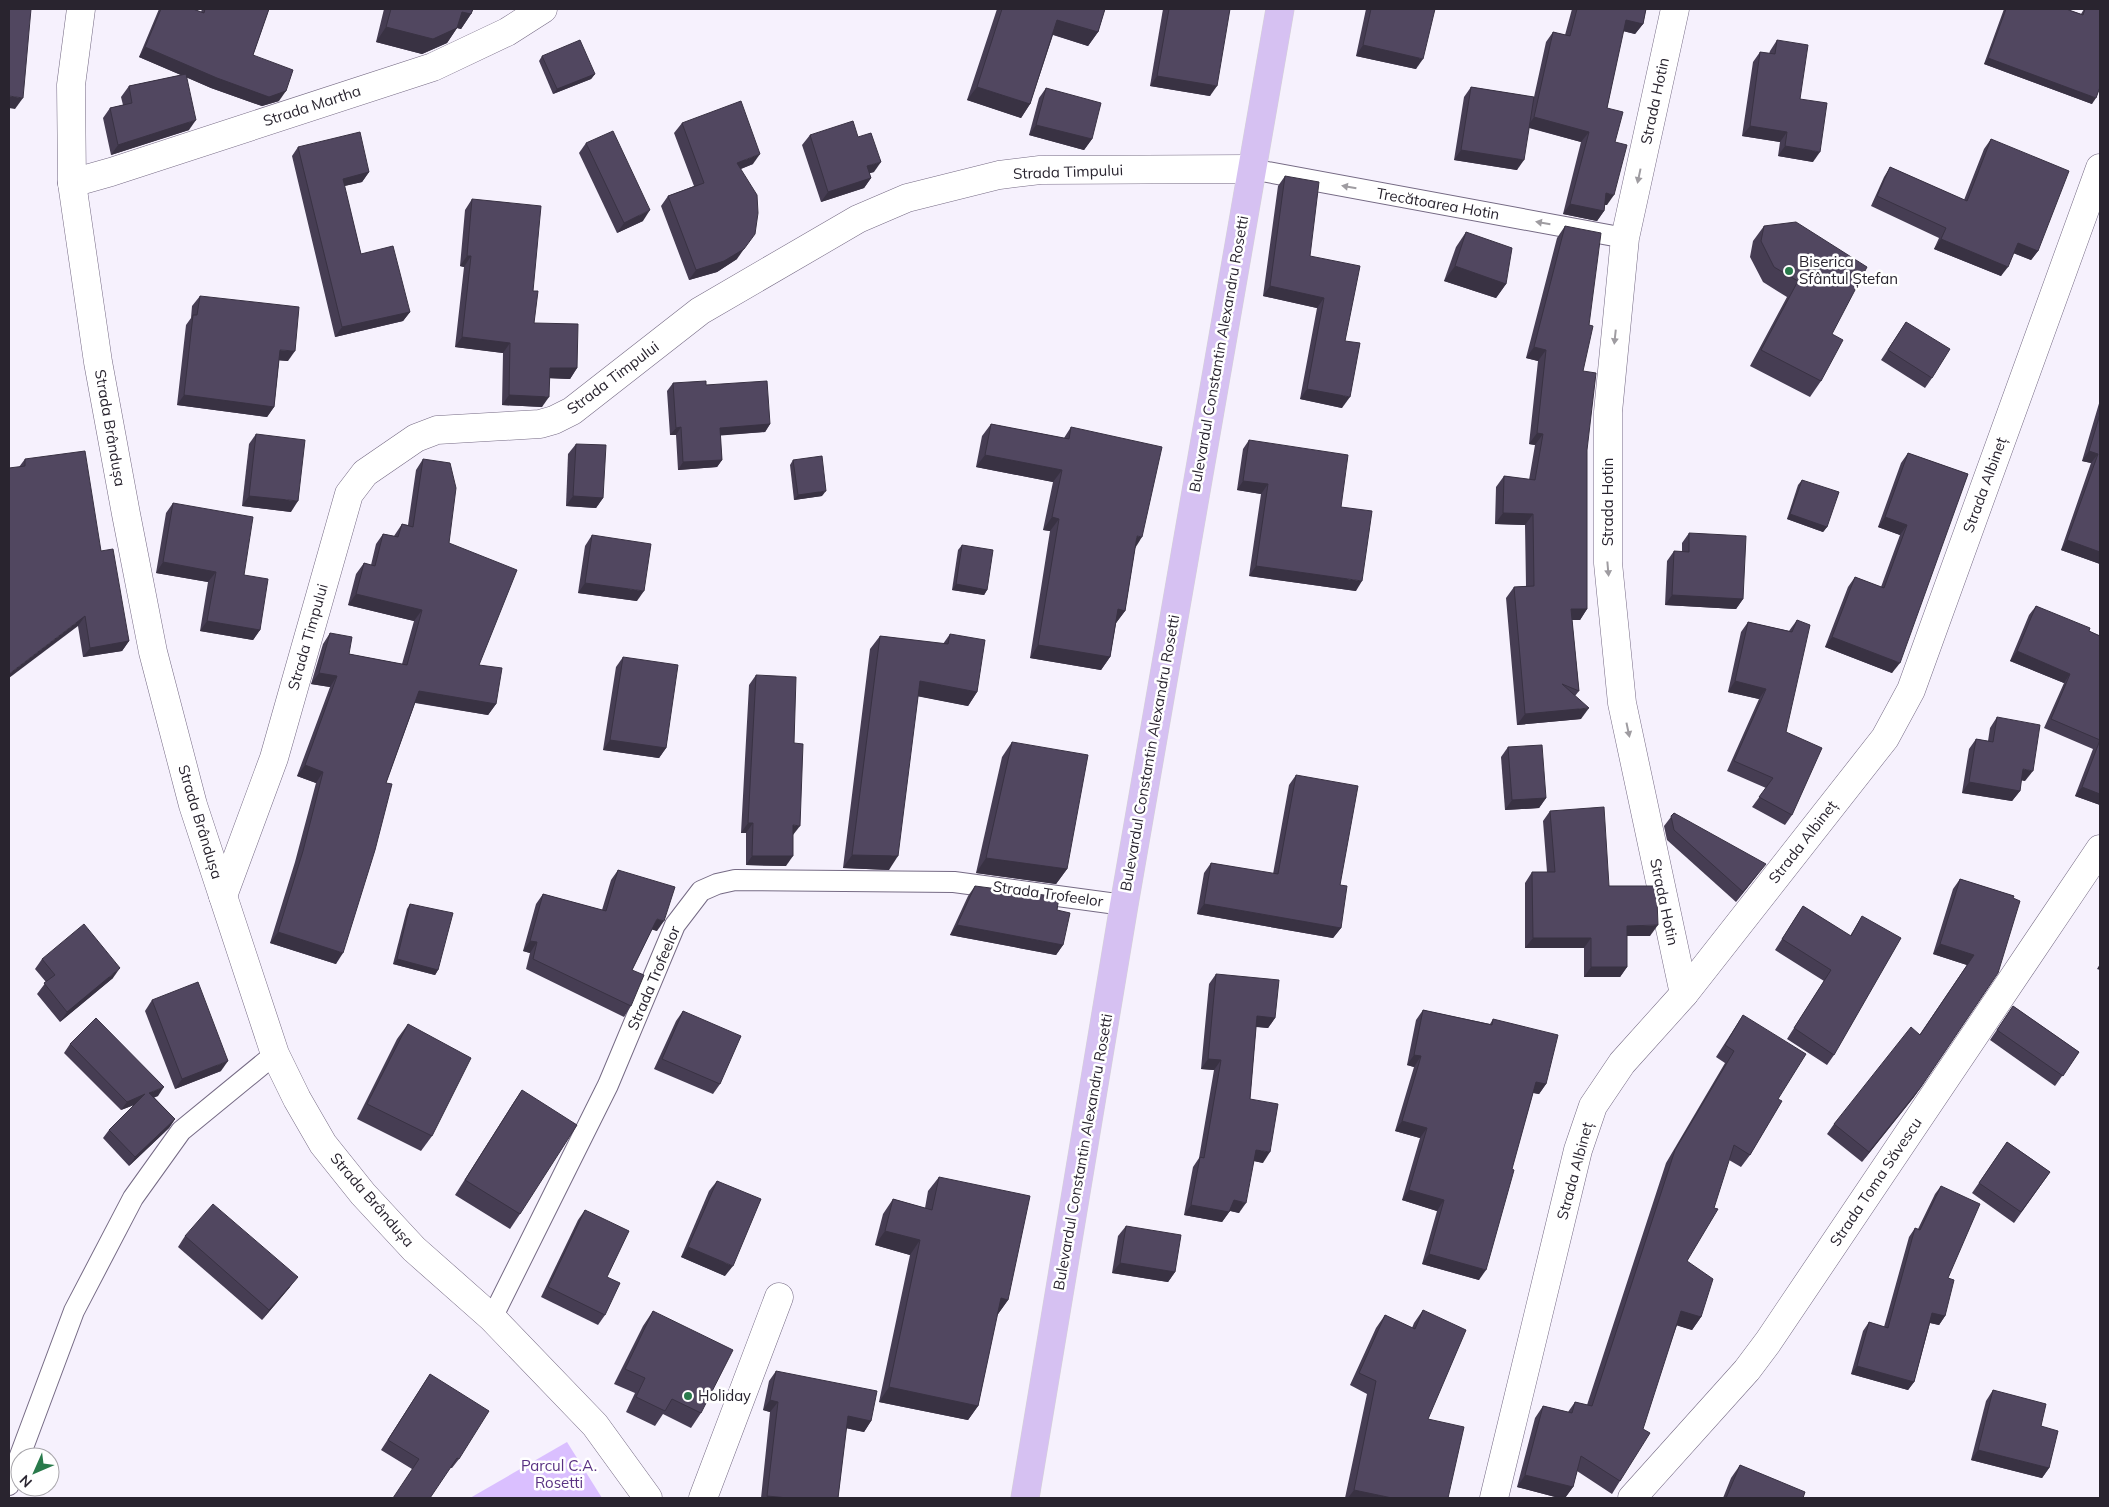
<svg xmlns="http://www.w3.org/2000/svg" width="2109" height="1507" viewBox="0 0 2109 1507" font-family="Mulish,sans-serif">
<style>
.park{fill:#dabfff}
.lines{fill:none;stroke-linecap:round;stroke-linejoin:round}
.service-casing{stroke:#756a84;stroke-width:22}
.minor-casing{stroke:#756a84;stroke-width:29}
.primary-casing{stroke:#d4d3d5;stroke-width:29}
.service{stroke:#fff;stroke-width:20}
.minor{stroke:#fff;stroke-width:28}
.primary{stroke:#d6c1f2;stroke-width:28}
.wall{fill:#463d53}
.shaded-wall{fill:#393243}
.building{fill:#514760;stroke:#393243}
.oneway{fill:#9f9ca1}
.poi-dot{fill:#297a4b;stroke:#fff;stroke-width:2}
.labels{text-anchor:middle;stroke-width:5;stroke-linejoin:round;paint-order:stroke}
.street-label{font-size:15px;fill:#29242f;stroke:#fff}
.poi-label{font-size:15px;fill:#29242f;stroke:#fff;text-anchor:start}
.park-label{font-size:15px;fill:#593182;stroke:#fff}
</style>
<rect width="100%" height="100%" fill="#f6f1fd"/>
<path class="park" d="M567 1442 602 1498H470Z"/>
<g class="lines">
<g class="service-casing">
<g id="service">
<path d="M1251 169 1625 238"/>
<path d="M492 1318 608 1085 675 925 701 891 717 884 735 880 954 882 1124 905"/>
<path d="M9 1485 74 1311 133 1198 181 1131 275 1054"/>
</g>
</g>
<g class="minor-casing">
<g id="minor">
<path d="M81 9 71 85 72 183 98 362 126 514 153 652 193 805 275 1054 297 1099 323 1144 363 1194 414 1249 492 1318 595 1425 648 1498"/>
<path d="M1675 9 1625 238 1608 412V563L1622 703 1684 994"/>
<path d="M72 183 111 172 433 67 507 32 543 9"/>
<path d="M223 896 274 758 349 494 365 473 416 438 437 430 540 424 554 420 572 411 700 311 858 219 907 198 999 175 1040 170 1251 169"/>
<path d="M703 1498 779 1297"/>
<path d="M1494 1498 1578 1150 1593 1106 1622 1063 1684 994 1885 738 1911 690 2100 168"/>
<path d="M1632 1498 1747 1370 1768 1342 2100 849"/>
</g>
</g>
<g class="primary-casing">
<path id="primary" d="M1025 1498 1124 905 1280 9"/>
</g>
<use href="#service" class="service"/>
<use href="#minor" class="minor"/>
<use href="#primary" class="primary"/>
</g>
<g class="wall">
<path d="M159 9H193L201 12 202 9H269L253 55 279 101 262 106 211 88 186 77 189 130 111 155 103 118 110 108 123 105 121 97 129 86 181 75 139 57Z"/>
<path d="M384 9H473L471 14 461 29 457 28 447 43 422 54 376 42Z"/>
<path d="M997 9H1105L1098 32 1088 46 1053 35 1030 104 1021 118 967 100Z"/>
<path d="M1163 9H1230L1210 96 1150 86Z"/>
<path d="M1366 9H1435L1416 69 1356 56Z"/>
<path d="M1572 9H1646L1643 24 1635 34 1623 31 1607 108 1615 142 1607 205H1605L1604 211 1597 221 1563 214 1581 142 1529 128 1517 170 1454 160 1464 97 1471 87 1534 97 1546 42 1553 32 1565 35Z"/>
<path d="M2004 9H2066L2081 14 2084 9H2100L2092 104 1984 64Z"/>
<path d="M1777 40 1800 99 1813 162 1778 156 1780 142 1742 136 1753 62 1760 52 1769 54 1770 51Z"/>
<path d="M542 56 595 74 591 79 553 94 539 61Z"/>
<path d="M1046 88 1092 139 1084 150 1029 135 1039 98Z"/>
<path d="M682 123 753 164 741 169 737 259 717 272 689 280 661 206 668 196 694 186 674 133Z"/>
<path d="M810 135 858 137 874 172 869 173 871 178 864 188 821 202 802 145Z"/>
<path d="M1991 139 2038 251 2031 260 2013 253 2001 276 1934 249 1939 238 1871 206 1884 177 1890 167 1964 200 1984 149Z"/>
<path d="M586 143 643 221 617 233 579 153Z"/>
<path d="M298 147 369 172 362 182 344 186 361 254 410 312 403 321 335 337 292 156Z"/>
<path d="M1285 176 1310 256 1345 341 1342 408 1300 399 1317 308 1263 296 1278 186Z"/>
<path d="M472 199 533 291 534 323 577 368 570 379 550 378 542 407 502 405 503 353 455 347 464 267 460 266 465 210Z"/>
<path d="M1565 226 1583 371 1587 450V609L1580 620H1572L1579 691 1575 696 1581 719 1517 725 1506 598 1514 587 1526 586 1525 525 1495 524 1496 487 1504 476 1529 480 1535 445 1529 444 1538 361 1526 358 1557 238Z"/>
<path d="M1764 226 1832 334 1821 381 1810 397 1750 366 1787 297 1763 282 1750 257 1753 241Z"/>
<path d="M1466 232 1506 284 1496 298 1444 281 1456 247Z"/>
<path d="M200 296 288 361 279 360 274 407 267 417 177 405 186 325 191 318 192 306Z"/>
<path d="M1906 322 1932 378 1925 388 1881 360Z"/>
<path d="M673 383 706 385 770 424 765 432 720 435 722 460 717 467 678 470 676 435H670L667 391Z"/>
<path d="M2100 400V564L2061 550 2091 463 2082 461Z"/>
<path d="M991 424 1064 438 1071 427 1135 548 1125 611 1116 623 1110 657 1101 670 1030 658 1050 531 1043 530 1053 482 976 467 982 436Z"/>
<path d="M256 434 291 512 242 506 249 444Z"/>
<path d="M1249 440 1356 591 1249 576 1261 494 1237 490 1243 449Z"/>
<path d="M576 444 603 498 596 508 566 506 568 454Z"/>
<path d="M1908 453 1968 474 1892 673 1825 647 1848 587 1855 577 1881 587 1900 535 1878 527 1901 463Z"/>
<path d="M25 459 101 551 129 641 122 651 83 657 78 626 19 467Z"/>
<path d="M423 459 449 543 479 665 496 704 488 715 415 703 386 783 336 964 270 943 295 862 316 783 297 776 330 687 311 684 323 644 330 633 349 654 402 664 414 621 348 605 356 574 364 563 371 565 376 544 383 534 394 536 402 524 408 525 416 470Z"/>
<path d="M793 460 822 496 794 500 790 465Z"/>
<path d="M1802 480 1827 527 1823 532 1787 519 1798 485Z"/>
<path d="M173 503 244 575 260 630 253 640 200 631 208 582 156 573 166 513Z"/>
<path d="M1689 533 1743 599 1736 609 1665 605 1667 561 1674 551 1682 552V543Z"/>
<path d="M592 535 637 601 578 593 585 546Z"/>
<path d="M962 545 987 590 984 595 952 590 958 550Z"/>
<path d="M2036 606 2089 631 2100 636V805L2075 796 2093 749 2044 728 2064 683 2010 661 2029 615Z"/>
<path d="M1797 620 1786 732 1792 815 1785 825 1752 807 1766 788 1727 771 1759 699 1728 692 1741 632 1748 622 1789 631Z"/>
<path d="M950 634 977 692 968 706 918 696 889 870 843 868 870 649 880 636 943 644Z"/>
<path d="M623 657 666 748 659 758 603 750 616 667Z"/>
<path d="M756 675 794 743 786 866 746 865V833H741L749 685Z"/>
<path d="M1997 717 2025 781 2021 780 2020 791 2012 801 1962 793 1969 749 1976 739 1988 741 1990 728Z"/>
<path d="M1012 742 1067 869 1056 884 976 873 1002 757Z"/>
<path d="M1508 747 1546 798 1539 808 1505 810 1501 757Z"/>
<path d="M1296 775 1340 885 1341 928 1333 938 1197 914 1204 873 1211 863 1273 874 1289 785Z"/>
<path d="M1550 811 1609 886 1650 936H1627V967L1620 977H1584V948H1525V883L1532 872H1547L1543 821Z"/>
<path d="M1674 813 1758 874 1736 902 1667 840 1664 826Z"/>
<path d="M618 870 657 931 652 929 632 970 631 1006 624 1017 526 969 530 953 523 951 536 904 543 894 602 910 611 880Z"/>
<path d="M1960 879 2014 896 1921 1087 1914 1097 1862 1162 1827 1134 1834 1124 1920 1034 1967 965 1933 954 1953 889Z"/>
<path d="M975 886 1063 945 1056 955 950 935 968 896Z"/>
<path d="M410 904 438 970 435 975 393 964 407 909Z"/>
<path d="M1803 906 1850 936 1862 916 1834 1055 1827 1065 1787 1039 1824 981 1775 950Z"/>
<path d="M42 959 113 978 60 1022 37 994 46 982 35 969Z"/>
<path d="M1216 974 1275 1018 1268 1028 1256 1027 1250 1099 1263 1163 1254 1161 1239 1213 1230 1211 1222 1222 1184 1215 1193 1167 1199 1158 1214 1070 1201 1069 1209 984Z"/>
<path d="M152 1000 221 1071 175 1089 145 1011Z"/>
<path d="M2013 1006 2079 1052 2055 1086 1990 1040Z"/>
<path d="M1423 1010 1490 1024 1493 1019 1546 1084 1539 1094 1533 1093 1479 1280 1422 1264 1437 1211 1402 1200 1420 1138 1395 1131 1414 1067 1407 1065 1416 1020Z"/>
<path d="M683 1011 720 1084 713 1094 654 1069 676 1021Z"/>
<path d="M1743 1015 1778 1099 1750 1155 1741 1167 1729 1160 1687 1261 1701 1317 1692 1330 1677 1325 1620 1481 1612 1494 1577 1471 1573 1487 1565 1498H1559L1517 1487 1535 1418 1543 1406 1568 1412 1575 1402 1587 1405 1666 1163 1725 1063 1716 1057Z"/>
<path d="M408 1024 432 1136 421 1151 357 1119 397 1039Z"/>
<path d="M70 1044 158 1096 154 1097 175 1119 169 1128 129 1166 103 1138 109 1130 134 1105 121 1110 64 1053Z"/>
<path d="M522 1090 520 1214 510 1229 455 1195 512 1105Z"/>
<path d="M2007 1142 2050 1172 2014 1223 1972 1193Z"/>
<path d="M939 1177 1008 1300 998 1314H997L978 1406 968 1420 879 1402 910 1255 875 1245 883 1214 893 1199 925 1208 928 1191Z"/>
<path d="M717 1181 725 1276 681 1257 709 1191Z"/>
<path d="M1941 1186 1948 1278 1945 1316 1939 1325 1930 1323 1914 1382 1908 1390 1851 1374 1863 1331 1869 1322 1884 1327 1909 1237 1915 1228 1918 1229 1935 1194Z"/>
<path d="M585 1210 607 1277 605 1315 598 1325 541 1297 578 1220Z"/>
<path d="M1126 1226 1175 1272 1168 1282 1112 1273 1118 1236Z"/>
<path d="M185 1236 290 1287 262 1320 178 1247Z"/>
<path d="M1423 1310 1428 1419 1448 1498H1345L1367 1394 1350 1385 1376 1328 1385 1315 1412 1328 1414 1323Z"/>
<path d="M653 1311 701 1413 691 1428 663 1414 655 1426 626 1412 635 1393 614 1384 643 1326Z"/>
<path d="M776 1371 871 1421 864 1432 846 1428 838 1498H761L770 1412 763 1410 769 1381Z"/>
<path d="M430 1374 459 1459 452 1468H451L412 1469 381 1450Z"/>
<path d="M1993 1390 2041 1426 2049 1468 2042 1478 1971 1460 1986 1401Z"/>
<path d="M1740 1465 1803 1498H1723L1731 1478Z"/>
</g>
<g class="shaded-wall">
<path d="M462 12 471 14 461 29 457 28 447 43 422 54 376 42 386 27Z"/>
<path d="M1057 20 1098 32 1088 46 1048 33Z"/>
<path d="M1626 20 1643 24 1635 34 1619 30Z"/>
<path d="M1363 45 1423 59 1416 69 1356 56Z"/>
<path d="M145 47 286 91 279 101 262 106 211 88 139 57Z"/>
<path d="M1988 58 2096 98 2092 104 1984 64Z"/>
<path d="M595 74 591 79 553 94 557 89Z"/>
<path d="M1157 76 1217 86 1210 96 1150 86Z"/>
<path d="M977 87 1030 104 1021 118 967 100Z"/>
<path d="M9 96 23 98 15 109 9 108Z"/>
<path d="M1534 117 1589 132 1581 142 1527 127Z"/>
<path d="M196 120 189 130 111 155 118 145Z"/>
<path d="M1036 125 1092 139 1084 150 1029 135Z"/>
<path d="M1750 126 1787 132 1780 142 1742 136Z"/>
<path d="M1785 146 1820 152 1813 162 1778 156Z"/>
<path d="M1461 150 1524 160 1517 170 1454 160Z"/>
<path d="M760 154 753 164 730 173 737 163Z"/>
<path d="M881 162 874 172 860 176 867 166Z"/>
<path d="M369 172 362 182 336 188 343 179Z"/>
<path d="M871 178 864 188 821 202 828 192Z"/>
<path d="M1606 193 1614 195 1607 205 1599 203Z"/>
<path d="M1570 204 1604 211 1597 221 1563 214Z"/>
<path d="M650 210 643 221 617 233 624 223Z"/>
<path d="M1941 239 2008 267 2001 276 1934 249Z"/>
<path d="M2018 243 2038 251 2031 260 2011 252Z"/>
<path d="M744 249 737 259 717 272 689 280 696 270Z"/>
<path d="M467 256H471L464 267 460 266Z"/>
<path d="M1455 266 1506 284 1496 298 1444 281Z"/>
<path d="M1270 286 1324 298 1317 308 1263 296Z"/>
<path d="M410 312 403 321 335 337 342 327Z"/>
<path d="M462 337 510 343 503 353 455 347Z"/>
<path d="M1534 347 1546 350 1538 361 1526 358Z"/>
<path d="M280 350 295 351 288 361 273 360Z"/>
<path d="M550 368H577L570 379 543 378Z"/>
<path d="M1307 389 1350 397 1342 408 1300 399Z"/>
<path d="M184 395 274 407 267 417 177 405Z"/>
<path d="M509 395 549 397 542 407 502 405Z"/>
<path d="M770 424 765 432 715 436 720 428Z"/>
<path d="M681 427 676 435H670L676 428Z"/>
<path d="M1537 433 1543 434 1535 445 1529 444Z"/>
<path d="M2089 451 2098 454 2091 463 2082 461Z"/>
<path d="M985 455 1062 470 1053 482 976 467Z"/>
<path d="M722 460 717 467 678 470 683 462Z"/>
<path d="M1243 481 1268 484 1261 494 1237 490Z"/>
<path d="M826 491 822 496 794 500 798 495Z"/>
<path d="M249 496 298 501 291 512 242 506Z"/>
<path d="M573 496 603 498 596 508 566 506Z"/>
<path d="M1503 513 1533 514 1525 525 1495 524Z"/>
<path d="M1790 514 1827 527 1823 532 1787 519Z"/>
<path d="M1052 517 1059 519 1050 531 1043 530Z"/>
<path d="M1885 517 1907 525 1900 535 1878 527Z"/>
<path d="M1137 536 1142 537 1134 550Z"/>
<path d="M2067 540 2100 552V564L2061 550Z"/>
<path d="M163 562 216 572 208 582 156 573Z"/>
<path d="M1256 566 1362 581 1356 591 1249 576Z"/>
<path d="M585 583 644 591 637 601 578 593Z"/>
<path d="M956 584 987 590 984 595 952 590Z"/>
<path d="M356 594 422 610 414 621 348 605Z"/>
<path d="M1672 595 1743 599 1736 609 1665 605Z"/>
<path d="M1118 609 1125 611 1116 623 1109 622Z"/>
<path d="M1571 609H1587L1580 620H1563Z"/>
<path d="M85 616 78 626 9 678V674Z"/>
<path d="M207 621 260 630 253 640 200 631Z"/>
<path d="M1832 637 1900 663 1892 673 1825 647Z"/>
<path d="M129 641 122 651 83 657 90 648Z"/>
<path d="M1038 645 1110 657 1101 670 1030 658Z"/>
<path d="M2017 651 2070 674 2064 683 2010 661Z"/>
<path d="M319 673 337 676 330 687 311 684Z"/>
<path d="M920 681 977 692 968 706 911 695Z"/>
<path d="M1735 681 1766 689 1759 699 1728 692Z"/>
<path d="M419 691 496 704 488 715 412 702Z"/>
<path d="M1589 708 1581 719 1517 725 1525 714Z"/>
<path d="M610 740 666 748 659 758 603 750Z"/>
<path d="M305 765 323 772 316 783 297 776Z"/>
<path d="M2023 769 2033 771 2025 781 2016 779Z"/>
<path d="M1969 782 2020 791 2012 801 1962 793Z"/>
<path d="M2082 787 2100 794V805L2075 796Z"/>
<path d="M1546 798 1539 808 1505 810 1512 800Z"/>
<path d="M748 823H753L746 833H741Z"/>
<path d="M793 825 800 826 793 835Z"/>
<path d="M852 855 898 856 889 870 843 868Z"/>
<path d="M752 856H793L786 866 746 865Z"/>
<path d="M986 858 1067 869 1056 884 976 873Z"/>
<path d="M1766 864 1758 874 1736 902 1743 892Z"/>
<path d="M1204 904 1341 928 1333 938 1197 914Z"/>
<path d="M657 919 664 921 657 931 650 929Z"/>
<path d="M957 925 1063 945 1056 955 950 935Z"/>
<path d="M1658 925 1650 936H1620L1627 926Z"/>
<path d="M278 932 343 953 336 964 270 943Z"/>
<path d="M1533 938H1591L1584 948H1525Z"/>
<path d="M530 941 537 942 530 953 523 951Z"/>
<path d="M1940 944 1974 955 1967 965 1933 954Z"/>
<path d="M397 959 438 970 435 975 393 964Z"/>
<path d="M2100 964V970L2097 969Z"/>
<path d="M1591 967H1627L1620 977H1584Z"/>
<path d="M120 968 113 978 60 1022 67 1012Z"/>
<path d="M1257 1016 1275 1018 1268 1028 1250 1026Z"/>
<path d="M1414 1055 1421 1056 1414 1067 1407 1065Z"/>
<path d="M1208 1059 1221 1060 1214 1070 1201 1069Z"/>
<path d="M228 1061 221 1071 175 1089 182 1079Z"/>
<path d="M1536 1082 1546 1084 1539 1094 1529 1092Z"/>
<path d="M164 1087 158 1096 143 1102 149 1093Z"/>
<path d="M1921 1087 1914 1097 1862 1162 1869 1152Z"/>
<path d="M145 1094 139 1103 121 1110 127 1102Z"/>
<path d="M175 1119 169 1128 129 1166 135 1157Z"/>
<path d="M1402 1121 1427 1128 1420 1138 1395 1131Z"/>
<path d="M1256 1150 1270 1152 1263 1163 1249 1160Z"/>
<path d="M1409 1190 1444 1200 1437 1211 1402 1200Z"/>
<path d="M1234 1200 1246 1203 1239 1213 1227 1210Z"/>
<path d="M1191 1205 1229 1212 1222 1222 1184 1215Z"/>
<path d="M885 1231 920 1240 910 1255 875 1245Z"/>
<path d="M688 1247 733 1266 725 1276 681 1257Z"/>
<path d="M1429 1254 1486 1270 1479 1280 1422 1264Z"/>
<path d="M1120 1263 1175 1272 1168 1282 1112 1273Z"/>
<path d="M298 1277 290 1287 262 1320 269 1310Z"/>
<path d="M1001 1298 1008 1300 998 1314 990 1312Z"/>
<path d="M1681 1311 1701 1317 1692 1330 1672 1324Z"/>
<path d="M1932 1313 1945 1316 1939 1325 1926 1322Z"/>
<path d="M1857 1366 1914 1382 1908 1390 1851 1374Z"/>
<path d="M889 1387 978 1406 968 1420 879 1402Z"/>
<path d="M770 1400 778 1402 770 1412 763 1410Z"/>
<path d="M848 1416 871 1421 864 1432 841 1427Z"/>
<path d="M1978 1450 2049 1468 2042 1478 1971 1460Z"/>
<path d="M1525 1475 1573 1487 1565 1498H1559L1517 1487Z"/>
<path d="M1354 1490 1392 1498H1348Z"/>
<path d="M767 1496 788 1498H766Z"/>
</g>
<g class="building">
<path d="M9 9H31L23 98 9 96Z"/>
<path d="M161 9H193L204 13 205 9H269L253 55 293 70 286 91 269 97 217 78 145 47Z"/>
<path d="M391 9H473L471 14 462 12 457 28 433 39 386 27Z"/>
<path d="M1002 9H1105L1098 32 1057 20 1030 104 977 87Z"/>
<path d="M1169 9H1230L1217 86 1157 76Z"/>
<path d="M1371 9H1435L1423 59 1363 45Z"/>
<path d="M1577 9H1646L1643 24 1626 20 1607 108 1623 112 1615 142 1627 145 1614 195 1606 193 1604 211 1570 204 1589 132 1534 117 1553 32 1570 36Z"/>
<path d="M2006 9H2066L2083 15 2085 9H2100V87L2096 98 1988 58Z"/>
<path d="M580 40 595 74 557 89 542 56Z"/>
<path d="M1777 40 1808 45 1800 99 1827 103 1820 152 1785 146 1787 132 1750 126 1760 52 1775 54Z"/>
<path d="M186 74 196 120 118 145 110 108 132 103 129 86Z"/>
<path d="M1471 87 1534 97 1524 160 1461 150Z"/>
<path d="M1046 88 1101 103 1092 139 1036 125Z"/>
<path d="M741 101 760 154 737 163 757 195 758 213 755 234 744 249 724 261 696 270 668 196 704 183 682 123Z"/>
<path d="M853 121 858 137 871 133 881 162 867 166 871 178 828 192 810 135Z"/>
<path d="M613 131 650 210 624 223 586 143Z"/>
<path d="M360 132 369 172 343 179 361 254 393 246 410 312 342 327 298 147Z"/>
<path d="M1991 139 2069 171 2038 251 2018 243 2008 267 1941 239 1946 228 1877 196 1890 167 1967 201Z"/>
<path d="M1285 176 1319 182 1310 256 1360 266 1345 341 1360 343 1350 397 1307 389 1324 298 1270 286Z"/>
<path d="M472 199 541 206 533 291H538L534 323 578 324 577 368H550L549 397 509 395 510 343 462 337 471 256H467Z"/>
<path d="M1796 222 1867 267 1832 334 1843 340 1821 381 1761 350 1798 281 1774 267 1761 241 1764 226Z"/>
<path d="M1565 226 1601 233 1589 325 1593 326 1583 371 1596 373 1587 450V609H1571L1579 691 1562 684 1589 708 1525 714 1514 587 1534 586 1533 514 1503 513 1504 476 1535 480 1543 434 1537 433 1546 350 1534 347Z"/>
<path d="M1466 232 1512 248 1506 284 1455 266Z"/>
<path d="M200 296 299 307 295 351 280 350 274 407 184 395 193 315H197Z"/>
<path d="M1906 322 1950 349 1932 378 1888 350Z"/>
<path d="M706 381V385L767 381 770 424 720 428 722 460 683 462 681 427 676 428 673 383Z"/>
<path d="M2100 414V552L2067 540 2098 454 2089 451Z"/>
<path d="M991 424 1069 439 1071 427 1162 447 1142 537 1137 536 1125 611 1118 609 1110 657 1038 645 1059 519 1052 517 1062 470 985 455Z"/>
<path d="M256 434 305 440 298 501 249 496Z"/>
<path d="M1249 440 1348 455 1341 507 1372 511 1362 581 1256 566 1268 484 1243 481Z"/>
<path d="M576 444 606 445 603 498 573 496Z"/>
<path d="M85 451 101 551 113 549 129 641 90 648 85 616 9 674V468L25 466V459Z"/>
<path d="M1908 453 1968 474 1900 663 1832 637 1855 577 1884 588 1907 525 1885 517Z"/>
<path d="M822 456 826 491 798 495 793 460Z"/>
<path d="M423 459 450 463 456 488 449 543 517 570 479 665 502 668 496 704 419 691 386 783 392 784 375 850 343 953 278 932 303 851 323 772 305 765 337 676 319 673 330 633 352 637 349 654 407 665 422 610 356 594 364 563 375 566 383 534 398 537 402 524 413 527Z"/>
<path d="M1802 480 1839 492 1827 527 1790 514Z"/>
<path d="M173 503 253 517 244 575 268 579 260 630 207 621 216 572 163 562Z"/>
<path d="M1689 533 1746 536 1743 599 1672 595 1674 551 1689 552Z"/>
<path d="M592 535 651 544 644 591 585 583Z"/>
<path d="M962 545 993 550 987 590 956 584Z"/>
<path d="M2036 606 2090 628 2089 631 2100 636V794L2082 787 2100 740 2051 719 2070 674 2017 651Z"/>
<path d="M1797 620 1810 625 1786 732 1822 748 1792 815 1759 797 1773 778 1734 761 1766 689 1735 681 1748 622 1792 632Z"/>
<path d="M950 634 985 640 977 692 920 681 898 856 852 855 880 636 948 644Z"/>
<path d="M623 657 678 665 666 748 610 740Z"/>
<path d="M756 675 796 677 794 743 803 744 800 826 793 825V856H752L753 823H748Z"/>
<path d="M1997 717 2040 725 2033 771 2023 769 2020 791 1969 782 1976 739 1993 742Z"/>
<path d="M1012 742 1088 755 1067 869 986 858Z"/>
<path d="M1542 745 1546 798 1512 800 1508 747Z"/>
<path d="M1296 775 1358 786 1340 885 1347 886 1341 928 1204 904 1211 863 1278 874Z"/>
<path d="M1604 807 1609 886H1654L1657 900 1658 925 1627 926V967H1591V938H1533L1532 872H1555L1550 811Z"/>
<path d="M1674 813 1766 864 1743 892 1674 830 1671 816Z"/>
<path d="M618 870 675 887 664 921 657 919 632 970 644 975 631 1006 533 959 537 942 530 941 543 894 606 911Z"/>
<path d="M1960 879 2014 896 2013 898 2020 901 1998 973 1921 1087 1869 1152 1834 1124 1911 1027 1920 1035 1974 955 1940 944Z"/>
<path d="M975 886 1059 897 1057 910 1070 913 1063 945 957 925Z"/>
<path d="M410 904 453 913 438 970 397 959Z"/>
<path d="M1803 906 1851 936 1862 916 1901 938 1834 1055 1794 1028 1831 970 1782 939Z"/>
<path d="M84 924 120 968 67 1012 44 983 55 975 42 959Z"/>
<path d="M1216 974 1279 980 1275 1018 1257 1016 1250 1099 1278 1104 1270 1152 1256 1150 1246 1203 1234 1200 1229 1212 1191 1205 1200 1157 1204 1158 1221 1060 1208 1059Z"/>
<path d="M198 982 228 1061 182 1079 152 1000Z"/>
<path d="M2013 1006 2079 1052 2063 1076 1997 1030Z"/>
<path d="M1423 1010 1492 1025 1493 1019 1558 1035 1546 1084 1536 1082 1512 1169 1514 1170 1486 1270 1429 1254 1444 1200 1409 1190 1427 1128 1402 1121 1421 1056 1414 1055Z"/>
<path d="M683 1011 741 1036 720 1084 662 1059Z"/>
<path d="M1743 1015 1806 1054 1778 1099 1782 1101 1750 1155 1734 1145 1714 1208 1718 1209 1687 1261 1713 1279 1701 1317 1681 1311 1643 1429 1650 1433 1620 1481 1581 1456 1573 1487 1525 1475 1543 1406 1572 1413 1575 1402 1592 1406 1675 1150 1734 1051 1725 1045Z"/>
<path d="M96 1018 164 1087 149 1093 175 1119 135 1157 109 1130 145 1094 127 1102 70 1044Z"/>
<path d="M408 1024 471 1058 432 1136 367 1104Z"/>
<path d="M522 1090 577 1125 520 1214 465 1180Z"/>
<path d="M2007 1142 2050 1172 2021 1212 1979 1183Z"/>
<path d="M939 1177 1030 1196 1008 1300 1001 1298 978 1406 889 1387 920 1240 885 1231 893 1199 932 1210Z"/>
<path d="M717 1181 761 1199 733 1266 688 1247Z"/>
<path d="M1941 1186 1980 1204 1948 1278 1954 1280 1945 1316 1932 1313 1914 1382 1857 1366 1869 1322 1888 1328 1915 1228 1920 1230Z"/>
<path d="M213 1204 298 1277 269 1310 185 1236Z"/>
<path d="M585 1210 629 1231 607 1277 620 1283 605 1315 548 1287Z"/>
<path d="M1126 1226 1181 1235 1175 1272 1120 1263Z"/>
<path d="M1423 1310 1466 1330 1428 1419 1464 1427 1448 1498H1392L1354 1490 1376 1381 1359 1373 1385 1315 1415 1329Z"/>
<path d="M653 1311 733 1350 701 1413 672 1399 665 1411 636 1397 645 1378 625 1369Z"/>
<path d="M776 1371 877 1391 871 1421 848 1416 838 1498H788L767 1496 778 1402 770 1400Z"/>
<path d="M430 1374 489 1411 459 1459 457 1458 430 1498H393L419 1459 388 1440Z"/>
<path d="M1993 1390 2046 1404 2041 1426 2058 1431 2049 1468 1978 1450Z"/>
<path d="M1740 1465 1805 1492 1803 1498H1726Z"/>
</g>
<defs><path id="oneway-solid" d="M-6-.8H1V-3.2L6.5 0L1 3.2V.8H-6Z" transform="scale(1.25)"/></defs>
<g class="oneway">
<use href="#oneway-solid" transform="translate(1639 176) rotate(102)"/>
<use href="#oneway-solid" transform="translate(1349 187) rotate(-170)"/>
<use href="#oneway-solid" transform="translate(1543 223) rotate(-170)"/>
<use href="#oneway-solid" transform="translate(1615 337) rotate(96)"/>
<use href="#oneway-solid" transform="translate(1608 569) rotate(85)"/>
<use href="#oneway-solid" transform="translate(1628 730) rotate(78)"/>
</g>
<g class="poi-dot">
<circle cx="1789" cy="271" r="5"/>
<circle cx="688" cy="1396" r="5"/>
</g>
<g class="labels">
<g class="street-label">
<text transform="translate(1655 101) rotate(-78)" y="5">Strada Hotin</text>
<text transform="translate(312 106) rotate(-18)" y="5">Strada Martha</text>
<text transform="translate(1068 172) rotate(-2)" y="5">Strada Timpului</text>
<text transform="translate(1438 204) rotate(10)" y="5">Trecătoarea Hotin</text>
<text transform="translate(1219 354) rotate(-80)" y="5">Bulevardul Constantin Alexandru Rosetti</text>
<text transform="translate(613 378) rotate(-37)" y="5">Strada Timpului</text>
<text transform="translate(110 428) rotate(80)" y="5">Strada Brândușa</text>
<text transform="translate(1985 485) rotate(-70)" y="5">Strada Albineț</text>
<text transform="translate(1608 502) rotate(-90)" y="5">Strada Hotin</text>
<text transform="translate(308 637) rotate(-74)" y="5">Strada Timpului</text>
<text transform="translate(1150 753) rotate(-80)" y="5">Bulevardul Constantin Alexandru Rosetti</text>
<text transform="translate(200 822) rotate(73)" y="5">Strada Brândușa</text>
<text transform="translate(1803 842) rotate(-52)" y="5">Strada Albineț</text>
<text transform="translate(1048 894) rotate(8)" y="5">Strada Trofeelor</text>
<text transform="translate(1664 902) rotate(78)" y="5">Strada Hotin</text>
<text transform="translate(654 978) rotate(-67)" y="5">Strada Trofeelor</text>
<text transform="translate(1083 1152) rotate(-80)" y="5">Bulevardul Constantin Alexandru Rosetti</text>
<text transform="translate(1575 1171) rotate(-75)" y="5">Strada Albineț</text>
<text transform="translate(1876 1182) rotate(-56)" y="5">Strada Toma Săvescu</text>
<text transform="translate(372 1200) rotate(49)" y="5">Strada Brândușa</text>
</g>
<g class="poi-label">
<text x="1799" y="267">Biserica<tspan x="1799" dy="17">Sfântul Ștefan</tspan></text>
<text x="698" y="1401">Holiday</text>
</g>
<g class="park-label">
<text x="559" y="1471">Parcul C.A.<tspan x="559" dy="17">Rosetti</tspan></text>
</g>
</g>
<rect width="2109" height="1507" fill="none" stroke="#29242f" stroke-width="20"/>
<g transform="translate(35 1472) rotate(225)"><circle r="24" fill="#ffffff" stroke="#a9a7ac"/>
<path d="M0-4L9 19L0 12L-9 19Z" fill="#297a4b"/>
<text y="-8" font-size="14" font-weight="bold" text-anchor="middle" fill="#29242f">N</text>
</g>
</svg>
